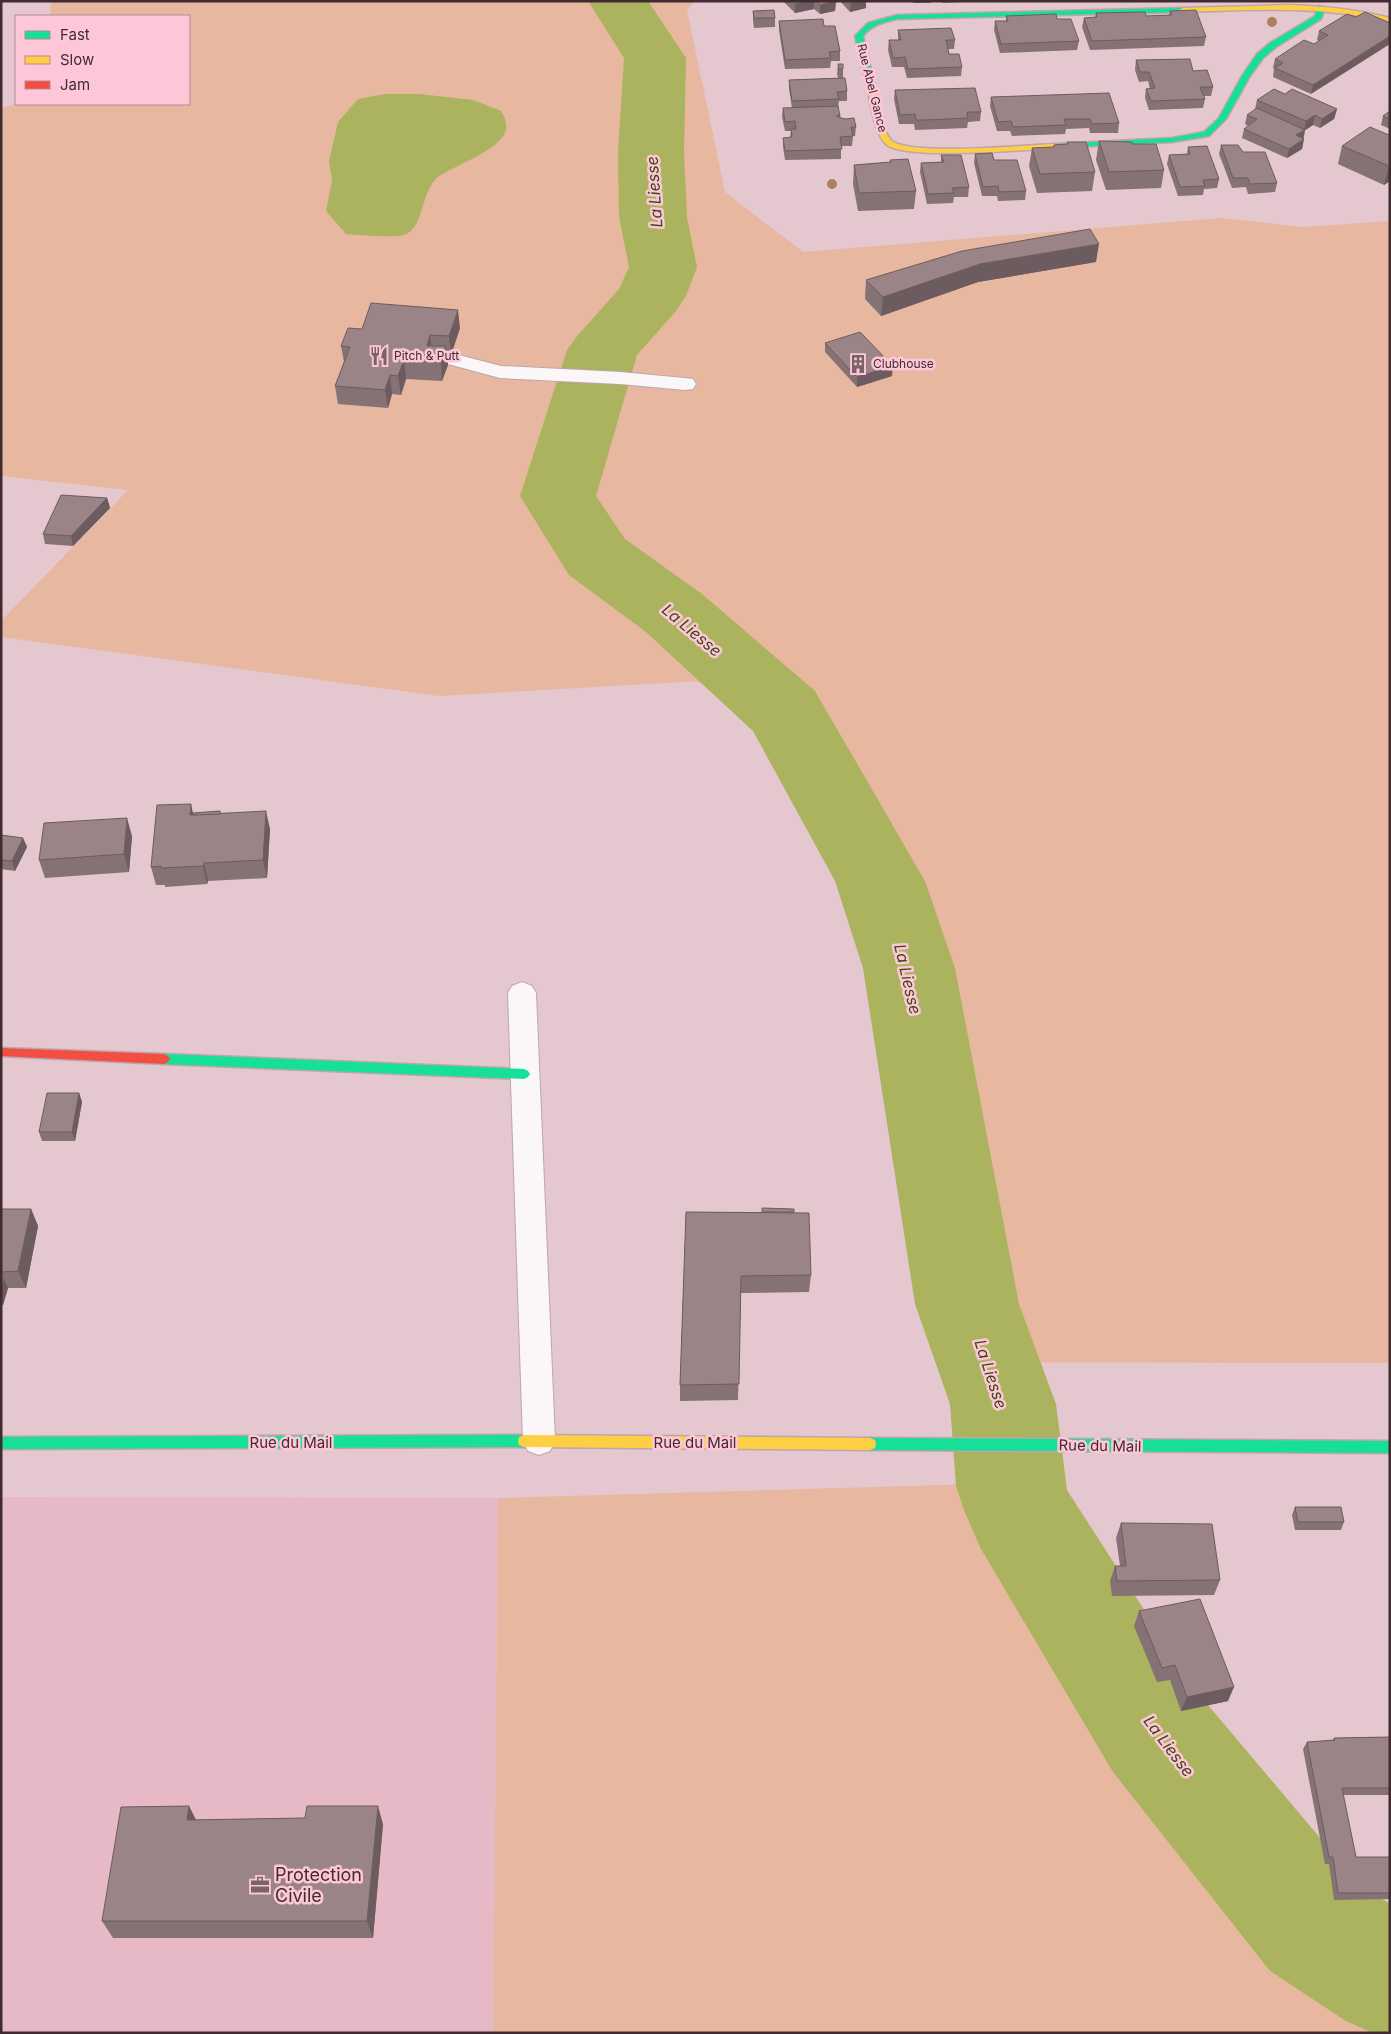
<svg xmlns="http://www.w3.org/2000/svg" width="1391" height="2034" viewBox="0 0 1391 2034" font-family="Inter,sans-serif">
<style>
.built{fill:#e7b8c6}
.green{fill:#e7b89f}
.water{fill:#abb35e}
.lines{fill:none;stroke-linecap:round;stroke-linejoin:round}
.river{fill:#abb35e;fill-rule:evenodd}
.lane-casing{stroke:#bda6ad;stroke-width:2}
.street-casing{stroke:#bda6ad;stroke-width:2}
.fast-casing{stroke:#bda6ad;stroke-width:3}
.slow-casing{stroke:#bda6ad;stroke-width:3}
.jam-casing{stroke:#bda6ad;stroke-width:3}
.lane{fill:#fbf7f8;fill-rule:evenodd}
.street{fill:#fbf7f8;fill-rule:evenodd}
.fast{fill:#16e098;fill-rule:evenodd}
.slow{fill:#ffcf43;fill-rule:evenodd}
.jam{fill:#f24e42;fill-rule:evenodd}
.tree{fill:#ad805d}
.wall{fill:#847275}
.shaded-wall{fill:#6c5c5f}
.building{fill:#9a8488;stroke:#6c5c5f}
.labels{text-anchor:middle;stroke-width:5;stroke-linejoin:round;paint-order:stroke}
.far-street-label{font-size:12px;fill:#402b31;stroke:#fec7d7}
.far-poi-label{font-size:12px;fill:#402b31;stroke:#fec7d7;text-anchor:start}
.street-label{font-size:15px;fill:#402b31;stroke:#fec7d7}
.water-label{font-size:16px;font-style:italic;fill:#3c4615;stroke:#fec7d7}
.near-poi-label{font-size:18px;fill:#402b31;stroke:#fec7d7;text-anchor:start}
</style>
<rect width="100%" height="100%" fill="#e4c7cf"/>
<path class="built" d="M1 1497 498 1498 493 2033H1Z"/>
<g class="green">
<path d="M51 1H695L687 10 725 192 803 252 1221 218 1303 227 1390 221V1363L941 1362 928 1317 855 883 775 677 439 696 1 637V621L128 490 1 476V108L17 104H189V16H50Z"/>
<path d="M976 1484H1039L1078 1575 1157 1709 1316 1904 1390 1952V2033H493L498 1498Z"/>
</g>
<path class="water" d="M385 94H419L473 100 501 111C505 117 508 126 505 133 496 152 455 165 438 177 421 190 424 229 404 235 395 238 358 235 346 234L326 211 332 180 329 161 338 122 358 99Z"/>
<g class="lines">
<path class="river" d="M588 1H648L686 58 684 153 687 217 697 267 686 296 676 311 637 355 596 496 625 539 702 594 815 691 925 881 955 968 1019 1304 1056 1404 1067 1490 1197 1692 1358 1883 1390 1904V2033H1373L1346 2021 1270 1971 1113 1772 981 1549 965 1513 956 1486 950 1404 915 1304 863 968 835 881 753 731 646 632 569 575 520 496 567 350 578 335 619 289 629 267 619 217 618 153 624 58Z"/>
<g class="lane-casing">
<path id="lane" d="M455 354 501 366 620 372 685 378 693 379 696 384 693 389 685 390 620 384 500 378 448 364 444 360 448 356Z"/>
</g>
<g class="street-casing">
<path id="street" d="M522 982 532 986 536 993 555 1441 550 1451 539 1455 528 1451 523 1441 508 993 512 986Z"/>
</g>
<g class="fast-casing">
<g id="fast">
<path d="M1318 6 1325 8 1321 19 1276 47 1263 58 1250 76 1226 119 1209 136 1172 142 1056 148 1052 146 1056 144 1172 138 1204 132 1219 118 1242 76 1257 54 1270 43 1315 16Z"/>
<path d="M1183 8 1187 10 1186 12 897 19C884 22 871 25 863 36L875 87 871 89 867 87 855 36 868 23 897 15Z"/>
<path d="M164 1054 524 1069 528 1071 530 1074 528 1077 524 1079 164 1064 160 1062 158 1059 160 1056Z"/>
<path d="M524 1435 529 1437 530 1441 529 1445 524 1447 1 1449V1437Z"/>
<path d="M870 1438 1390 1441V1453L870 1450 865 1448 864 1444 865 1440Z"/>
</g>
</g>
<g class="slow-casing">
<g id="slow">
<path d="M1287 5C1322 6 1356 9 1390 18V22C1321 5 1253 10 1183 12L1179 10 1183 8Z"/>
<path d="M868 85 875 87C878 101 882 132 892 141 911 156 1027 145 1056 144L1060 146 1056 148C1025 150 907 160 887 145 874 134 871 103 867 87Z"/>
<path d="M524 1435 870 1438 875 1440 876 1444 875 1448 870 1450 524 1447 519 1445 518 1441 519 1437Z"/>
</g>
</g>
<g class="jam-casing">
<path id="jam" d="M1 1048 164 1054 168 1056 170 1059 168 1062 164 1064 1 1056Z"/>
</g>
<use href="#lane" class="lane"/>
<use href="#street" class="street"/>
<use href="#fast" class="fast"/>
<use href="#slow" class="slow"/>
<use href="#jam" class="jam"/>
</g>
<g class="tree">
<circle cx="1272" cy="22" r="5"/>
<circle cx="832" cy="184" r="5"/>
</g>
<g class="wall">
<path d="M783 1H836L835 11 820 14 814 9 795 13Z"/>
<path d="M840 1H866V8L850 12Z"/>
<rect x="913" y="1" width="18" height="2"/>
<path d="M942 1H960V2L943 3Z"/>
<path d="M753 11 775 18V27L754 28 753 20Z"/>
<path d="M1170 11 1206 37 1204 46 1090 50 1082 27 1084 18H1095L1096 13 1146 16 1169 15Z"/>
<path d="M1347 14 1311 94 1273 77 1274 69 1273 68 1275 59 1314 44 1319 41 1317 40 1319 31Z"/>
<path d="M1006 16 1057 19 1079 41 1077 50 1000 53 994 30 995 21H1006Z"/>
<path d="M779 21 824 26 840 51V61H831L830 68 785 69 779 30Z"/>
<path d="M898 30 955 40 954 49H948L949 54 962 67 961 76 907 78 904 67H892L888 50 889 40H898Z"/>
<path d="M1136 60 1193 71 1213 87 1211 96H1204L1205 99 1203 108 1149 110 1145 98 1146 89H1150L1148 81 1139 82 1135 70Z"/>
<path d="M838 64 843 69V78L847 91V101H839L838 108 840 117 856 127 855 136H853L852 146H841V159L785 160 783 147V138L790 137 791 131H785L782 117 783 108H792L789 89V80L838 78 837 74Z"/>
<path d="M895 90 981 112 980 121 968 122 967 128 915 130 914 124H899L894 99Z"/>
<path d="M1285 94 1337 109 1334 119 1320 128 1313 125 1305 130 1302 149 1287 158 1242 138 1244 129 1248 126 1245 124 1247 115 1256 109H1255L1257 100Z"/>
<path d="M991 97 1119 123 1118 133H1090L1089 128 1066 129 1065 134 1012 136 1010 131H997L990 106Z"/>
<path d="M1390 111V129L1381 125 1383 116Z"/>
<path d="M1389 135H1390V181L1384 185 1338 164 1342 146Z"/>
<path d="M1099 141 1132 144 1164 170 1161 188 1106 190 1096 160Z"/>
<path d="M1067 142 1095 172 1092 191 1037 193 1029 166 1032 148 1053 147 1054 145 1067 144Z"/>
<path d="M1221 145 1243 152 1277 183 1275 192 1248 194 1246 187 1232 188 1219 154Z"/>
<path d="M1188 147 1219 179 1217 188 1204 189 1203 195 1178 196 1167 164 1169 155 1187 154Z"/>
<path d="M975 154 994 160 1026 191 1025 200 998 201 997 196H982L974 163Z"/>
<path d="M941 155 969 187 968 197H954L953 203 927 204 920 172 921 163 941 162Z"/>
<path d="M890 160 916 191 914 209 858 211 853 184 854 165 890 162Z"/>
<path d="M1096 262 978 282 881 316 865 299 866 280Z"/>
<path d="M460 328 451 355 447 354 448 365 442 381 406 379 401 395 392 394 388 408 338 404 335 386 344 362 341 346 362 329Z"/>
<path d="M825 343 892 376 857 387 825 352Z"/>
<path d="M107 498 110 508 73 546 45 544 43 534Z"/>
<path d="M220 811 221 813 270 829 267 878 208 881 207 884 165 887V885H156L151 867 193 813Z"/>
<path d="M1 835 23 838 27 847 15 871 1 869Z"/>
<path d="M132 836 129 872 45 878 39 860Z"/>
<path d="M79 1093 82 1102 75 1141H42L39 1132Z"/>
<path d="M1 1209H31L38 1226 26 1288H8L3 1305H1Z"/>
<path d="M686 1212H794L811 1275 809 1292 741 1293 738 1400 680 1401V1385Z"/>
<path d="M1295 1507 1344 1522 1341 1530H1295L1292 1515Z"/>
<path d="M1121 1523 1220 1580 1214 1595 1112 1596 1110 1581 1115 1566H1120L1116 1538Z"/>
<path d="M1139 1611 1228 1701 1181 1711 1170 1680 1157 1682 1134 1626Z"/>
<path d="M1390 1737V1795H1343L1356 1857H1390V1899L1334 1900 1329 1864H1325L1303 1749 1307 1742 1333 1740 1334 1738Z"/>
<path d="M189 1806 196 1820 383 1824 373 1938H113L102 1921Z"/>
</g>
<g class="shaded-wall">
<path d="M807 1H814V9L795 13V4Z"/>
<path d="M836 1 835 11 820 14V5Z"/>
<path d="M858 1H866V8L850 12 851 3Z"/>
<path d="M1390 36V44L1311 94 1313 85Z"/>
<path d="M1337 109 1334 119 1320 128 1322 119Z"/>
<path d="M1315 115 1313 125 1304 131 1306 121Z"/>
<path d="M1305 130 1303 139 1296 135Z"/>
<path d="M1304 139 1302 149 1287 158 1289 149Z"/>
<path d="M1389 166H1390V181L1384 185Z"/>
<path d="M1099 244 1096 262 978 282 881 316 883 297 980 264Z"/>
<path d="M458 310 460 328 451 355 449 336Z"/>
<path d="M430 335 432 353 427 346Z"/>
<path d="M446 346 448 365 442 381 441 363Z"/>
<path d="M404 360 406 379 401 395 398 376Z"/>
<path d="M893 366 892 376 857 387V377Z"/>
<path d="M390 375 392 394 388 408 385 390Z"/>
<path d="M107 498 110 508 73 546 71 536Z"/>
<path d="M191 804 195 822 190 815Z"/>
<path d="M266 811 270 829 267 878 263 860Z"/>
<path d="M127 818 132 836 129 872 124 854Z"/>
<path d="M23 838 27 847 15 871 12 861Z"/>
<path d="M204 863 208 881 207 884 203 866Z"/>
<path d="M79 1093 82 1102 75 1141 72 1132Z"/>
<path d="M31 1209 38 1226 26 1288 18 1271Z"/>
<path d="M4 1280 8 1288 3 1305 1 1300V1290Z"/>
<path d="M1234 1687 1228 1701 1181 1711 1187 1697Z"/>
<path d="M189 1806 198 1824 187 1820Z"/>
<path d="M378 1806 383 1824 373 1938 367 1921Z"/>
</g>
<g class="building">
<path d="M792 1H807L795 4Z"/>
<path d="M816 1H836L820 5Z"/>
<path d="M774 10 775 18H754L753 11Z"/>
<path d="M1196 10 1206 37 1092 41 1084 18 1097 17 1096 13 1145 12 1146 16 1172 15 1170 11Z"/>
<path d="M1365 12 1390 23V36L1313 85 1275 68 1283 63 1275 59 1304 40 1314 44 1328 35 1319 31 1347 14 1356 17Z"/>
<path d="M1056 14 1057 19H1071L1079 41 1001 44 995 21H1008L1006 16Z"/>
<path d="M823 19 824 26H835L840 51 829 52 831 58 785 60 779 21Z"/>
<path d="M951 28 955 40H946L949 54H959L962 67 908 69 905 57 893 58 889 40H901L898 30Z"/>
<path d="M1190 59 1193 71 1207 70 1213 87H1200L1205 99 1151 101 1146 89 1155 88 1149 72H1140L1136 60Z"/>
<path d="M838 64H843V69H839Z"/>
<path d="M845 78 847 91 837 92 839 99 792 101 789 80Z"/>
<path d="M975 88 981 112H967L968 118 926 120H916L915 114 900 115 895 90Z"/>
<path d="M1274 89 1285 94 1292 89 1337 109 1322 119 1315 115 1306 121 1257 100Z"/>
<path d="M1109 93 1119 123 1092 124 1090 119H1064L1066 125 1013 127 1011 121 998 122 991 97Z"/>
<path d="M838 106 840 116 837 115 838 117 845 119 854 118 856 127H851L853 136 840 137 842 149 785 151 783 138 792 137 791 129H796L795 121 785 122 783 108Z"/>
<path d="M1257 108 1305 130 1296 135 1304 139 1289 149 1244 129 1257 119 1247 115Z"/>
<path d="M1390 111V119L1383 116Z"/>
<path d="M1370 127 1389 135H1390V166H1389L1342 146Z"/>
<path d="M1099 141 1132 142V144H1156L1164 170 1109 172Z"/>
<path d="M1067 142H1086L1095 172 1040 174 1032 148 1054 147V145L1068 144Z"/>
<path d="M1221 145H1238L1243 152H1265L1277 183 1250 184 1248 178H1233Z"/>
<path d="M1207 146 1219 179 1203 180 1205 186 1180 187 1169 155 1190 154 1188 147Z"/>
<path d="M992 153 994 160H1017L1026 191 999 192 998 186 983 187 975 154Z"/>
<path d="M941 155H961L969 187 952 188 954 193 928 194 921 163 944 162Z"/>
<path d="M908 159 916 191 859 193 854 165 891 162 890 160Z"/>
<path d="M1090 229 1099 244 980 264 883 297 866 280 962 251Z"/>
<path d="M371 303 458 310 449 336 430 335 427 346H446L441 363 404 360 398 376 390 375 385 390 335 386 350 347 341 346 348 328 362 329Z"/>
<path d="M860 332 893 366 857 377 825 343Z"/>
<path d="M61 495 107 498 71 536 43 534Z"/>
<path d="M191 804 190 815 266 811 263 860 204 863 203 866 160 868 161 866 151 867 157 805Z"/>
<path d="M220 811V814L193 815V813Z"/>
<path d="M127 818 124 854 39 860 44 823Z"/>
<path d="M1 835 23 838 12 861 1 860Z"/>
<path d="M47 1093H79L72 1132H39Z"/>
<path d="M762 1208 794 1209V1212H762Z"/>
<path d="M1 1209H31L18 1271 1 1272Z"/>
<path d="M686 1212 809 1213 811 1275 741 1276 739 1384 680 1385Z"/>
<path d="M1 1280H4L1 1290Z"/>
<path d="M1295 1507H1341L1344 1522H1298Z"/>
<path d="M1121 1523 1212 1524 1220 1580 1117 1581 1115 1566H1126Z"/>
<path d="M1200 1599 1234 1687 1187 1697 1175 1665 1162 1668 1139 1611Z"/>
<path d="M1390 1737V1788H1342L1356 1857H1390V1893H1338L1333 1857H1329L1307 1742 1335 1740 1334 1738Z"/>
<path d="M189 1806 187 1820 305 1818 307 1806H378L367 1921H102L121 1807Z"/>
</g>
<defs>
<g id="restaurant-bare" transform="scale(1.5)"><path d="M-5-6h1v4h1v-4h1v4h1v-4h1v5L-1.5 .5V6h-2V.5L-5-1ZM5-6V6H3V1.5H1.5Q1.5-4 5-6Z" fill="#796268" stroke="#fec7d7" stroke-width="2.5" paint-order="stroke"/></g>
<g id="building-bare" transform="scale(1.5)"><path d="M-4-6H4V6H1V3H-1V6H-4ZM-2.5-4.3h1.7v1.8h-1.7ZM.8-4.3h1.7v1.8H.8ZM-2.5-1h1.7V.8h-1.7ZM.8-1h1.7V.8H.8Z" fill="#796268" stroke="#fec7d7" stroke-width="2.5" paint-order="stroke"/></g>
<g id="office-bare" transform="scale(1.5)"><path d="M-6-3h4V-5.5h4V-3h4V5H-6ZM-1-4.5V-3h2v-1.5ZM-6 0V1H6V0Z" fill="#796268" stroke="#fec7d7" stroke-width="2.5" paint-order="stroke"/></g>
</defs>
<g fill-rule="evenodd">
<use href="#restaurant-bare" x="379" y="356"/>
<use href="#building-bare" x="858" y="364"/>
<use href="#office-bare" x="260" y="1885"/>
</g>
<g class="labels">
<g class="far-street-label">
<text transform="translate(872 88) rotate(76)" y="4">Rue Abel Gance</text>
</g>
<g class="far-poi-label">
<text x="394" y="360">Pitch &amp; Putt</text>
<text x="873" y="368">Clubhouse</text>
</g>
<g class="street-label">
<text x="291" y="1448">Rue du Mail</text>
<text x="695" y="1448">Rue du Mail</text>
<text transform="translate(1100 1446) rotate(1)" y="5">Rue du Mail</text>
</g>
<g class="water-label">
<text transform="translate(654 192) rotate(-94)" y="6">La Liesse</text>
<text transform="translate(692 630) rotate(40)" y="6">La Liesse</text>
<text transform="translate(908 979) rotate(77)" y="6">La Liesse</text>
<text transform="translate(991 1374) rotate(72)" y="6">La Liesse</text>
<text transform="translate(1169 1746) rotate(53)" y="6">La Liesse</text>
</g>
<g class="near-poi-label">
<text x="275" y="1881">Protection<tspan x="275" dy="21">Civile</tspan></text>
</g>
</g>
<rect width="1391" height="2034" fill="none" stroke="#402b31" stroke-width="5"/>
<rect x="15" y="15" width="175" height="90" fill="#fec7d7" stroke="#b28995"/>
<rect x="25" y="31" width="25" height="8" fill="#16e098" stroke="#b28995"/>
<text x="60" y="40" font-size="15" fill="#402b31">Fast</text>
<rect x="25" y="56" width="25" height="8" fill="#ffcf43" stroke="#b28995"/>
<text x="60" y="65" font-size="15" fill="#402b31">Slow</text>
<rect x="25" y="81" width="25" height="8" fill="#f24e42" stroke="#b28995"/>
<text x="60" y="90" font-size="15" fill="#402b31">Jam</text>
</svg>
